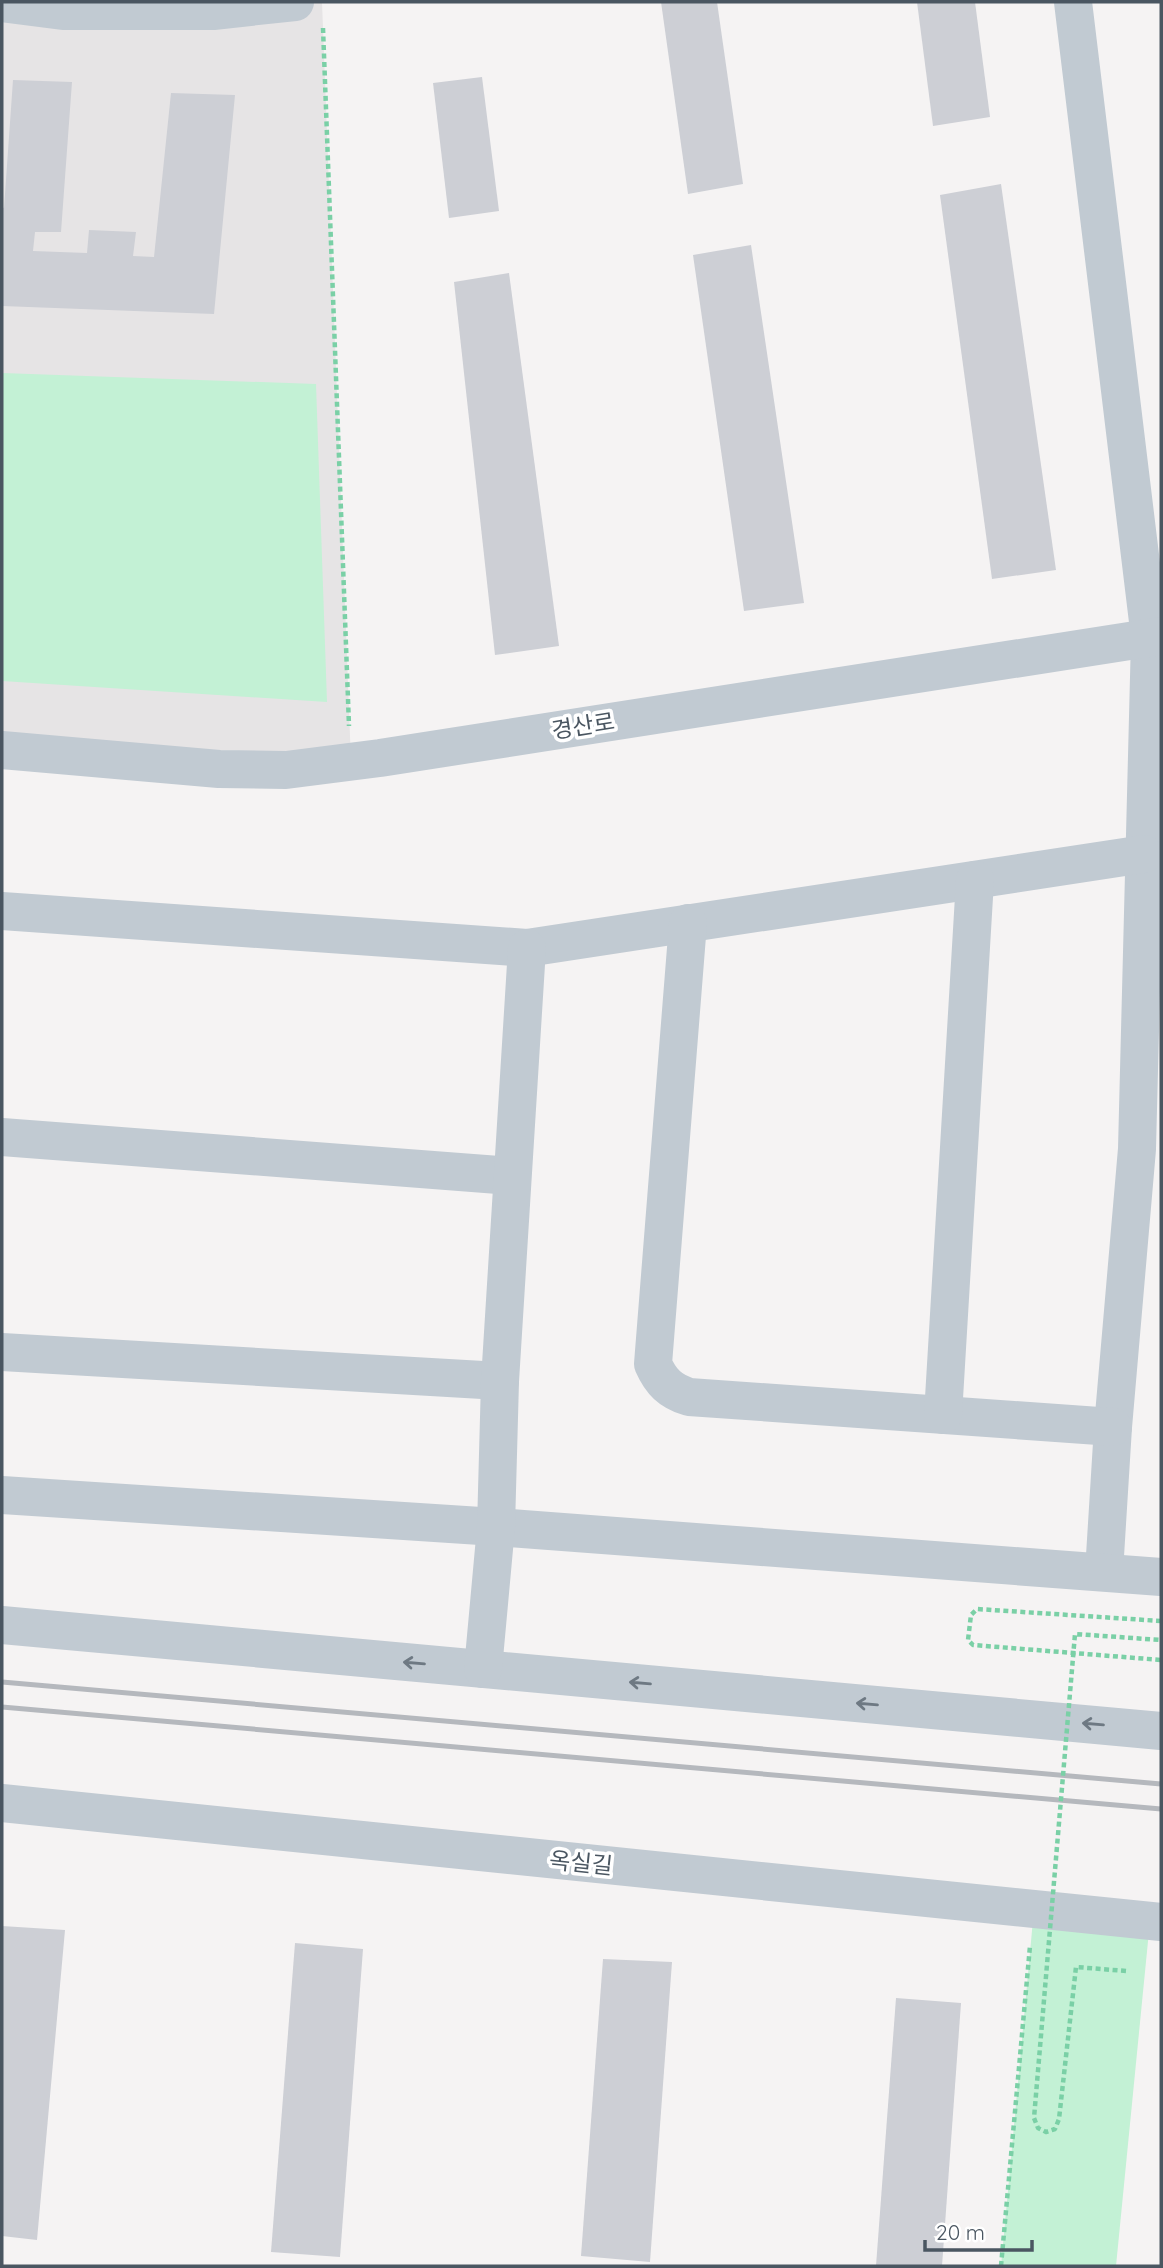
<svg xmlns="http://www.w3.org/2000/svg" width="1163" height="2268" viewBox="0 0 1163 2268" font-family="Quicksand,'Noto Sans KR',sans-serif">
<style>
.education{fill:#e6e4e5}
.green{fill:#c3f1d5}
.building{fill:#cdcfd5}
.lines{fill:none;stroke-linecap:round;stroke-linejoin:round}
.path{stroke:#7ad0a6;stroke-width:4.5;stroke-dasharray:5 3.5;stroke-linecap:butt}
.minor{stroke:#c1cad2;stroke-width:38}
.rail{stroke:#b5b8bd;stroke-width:5}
.path-bridge{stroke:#7ad0a6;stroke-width:4.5;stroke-dasharray:5 3.5;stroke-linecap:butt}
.oneway{stroke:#6e7983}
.labels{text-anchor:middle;stroke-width:7;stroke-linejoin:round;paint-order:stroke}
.street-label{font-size:23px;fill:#4a5661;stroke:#fff}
</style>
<rect width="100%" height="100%" fill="#f5f3f3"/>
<path class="education" d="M322 2 351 762 2 750V3Z"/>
<g class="green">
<path d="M2 373 316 384 327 702 2 681Z"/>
<path d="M1034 1909 1150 1921 1116 2266H1001Z"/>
</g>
<g class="building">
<path d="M661 2H717L743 184 688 194Z"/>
<path d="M917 2H975L990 117 933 126Z"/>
<path d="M482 77 499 211 449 218 433 83Z"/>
<path d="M13 80 72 82 61 232H35L33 251 87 253 89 230 136 232 133 256 154 257 171 93 235 95 214 314 2 306V207L4 208Z"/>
<path d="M1001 184 1056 570 992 579 940 195Z"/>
<path d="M751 245 804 603 744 611 693 255Z"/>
<path d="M509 273 559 646 495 655 454 282Z"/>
<path d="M2 1926 65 1930 37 2240 2 2236Z"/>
<path d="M295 1943 363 1949 340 2257 271 2252Z"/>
<path d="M603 1959 672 1962 650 2262 581 2256Z"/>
<path d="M896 1998 961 2003 942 2266H876Z"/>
</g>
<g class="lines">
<g class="path">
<path d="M323 28 349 726"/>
<path d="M1161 1621 977 1609 971 1615 968 1640 973 1645 1161 1660"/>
<path d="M1001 2266 1030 1946"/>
</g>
<g class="minor">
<path d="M1073 2 1150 638 1137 1149 1113 1427 1104 1572"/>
<path d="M2 3 63 11H213L295 2"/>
<path d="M2 750 219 769 286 770 380 758 1161 636"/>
<path d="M2 911 527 948 1144 854"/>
<path d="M688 923 653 1364C661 1382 670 1391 689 1397L1113 1427"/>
<path d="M2 1137 512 1176"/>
<path d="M2 1352 500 1381"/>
<path d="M943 1415 975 880"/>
<path d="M2 1495 496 1527 1161 1577"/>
<path d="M2 1625 1161 1731"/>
<path d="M483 1669 496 1527 500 1381 527 948"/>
<path d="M2 1803 1161 1922"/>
</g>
<g class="rail">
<path d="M2 1682 1161 1784"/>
<path d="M2 1707 1161 1809"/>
</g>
<path class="path-bridge" d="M1126 1971 1076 1967 1059 2119 1055 2129 1046 2132 1038 2128 1034 2118 1075 1634 1161 1640"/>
</g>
<defs><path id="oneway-shaft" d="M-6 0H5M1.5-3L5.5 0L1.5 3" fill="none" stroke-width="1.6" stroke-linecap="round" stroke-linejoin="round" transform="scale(1.75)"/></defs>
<g class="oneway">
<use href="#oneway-shaft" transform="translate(414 1663) rotate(-175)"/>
<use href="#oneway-shaft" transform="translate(640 1683) rotate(-175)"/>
<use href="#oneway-shaft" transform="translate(867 1704) rotate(-175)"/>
<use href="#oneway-shaft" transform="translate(1093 1724) rotate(-175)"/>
</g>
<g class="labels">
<g class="street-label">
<text transform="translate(583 726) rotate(-9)" y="8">경산로</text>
<text transform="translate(581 1863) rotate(6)" y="8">옥실길</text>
</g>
</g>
<rect width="1163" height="2268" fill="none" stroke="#4a5661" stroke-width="7"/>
<path d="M925 2240v10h107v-10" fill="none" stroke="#4a5661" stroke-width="3.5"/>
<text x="936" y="2240" font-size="21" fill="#4a5661" stroke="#ffffff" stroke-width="5" paint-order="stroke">20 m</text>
</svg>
